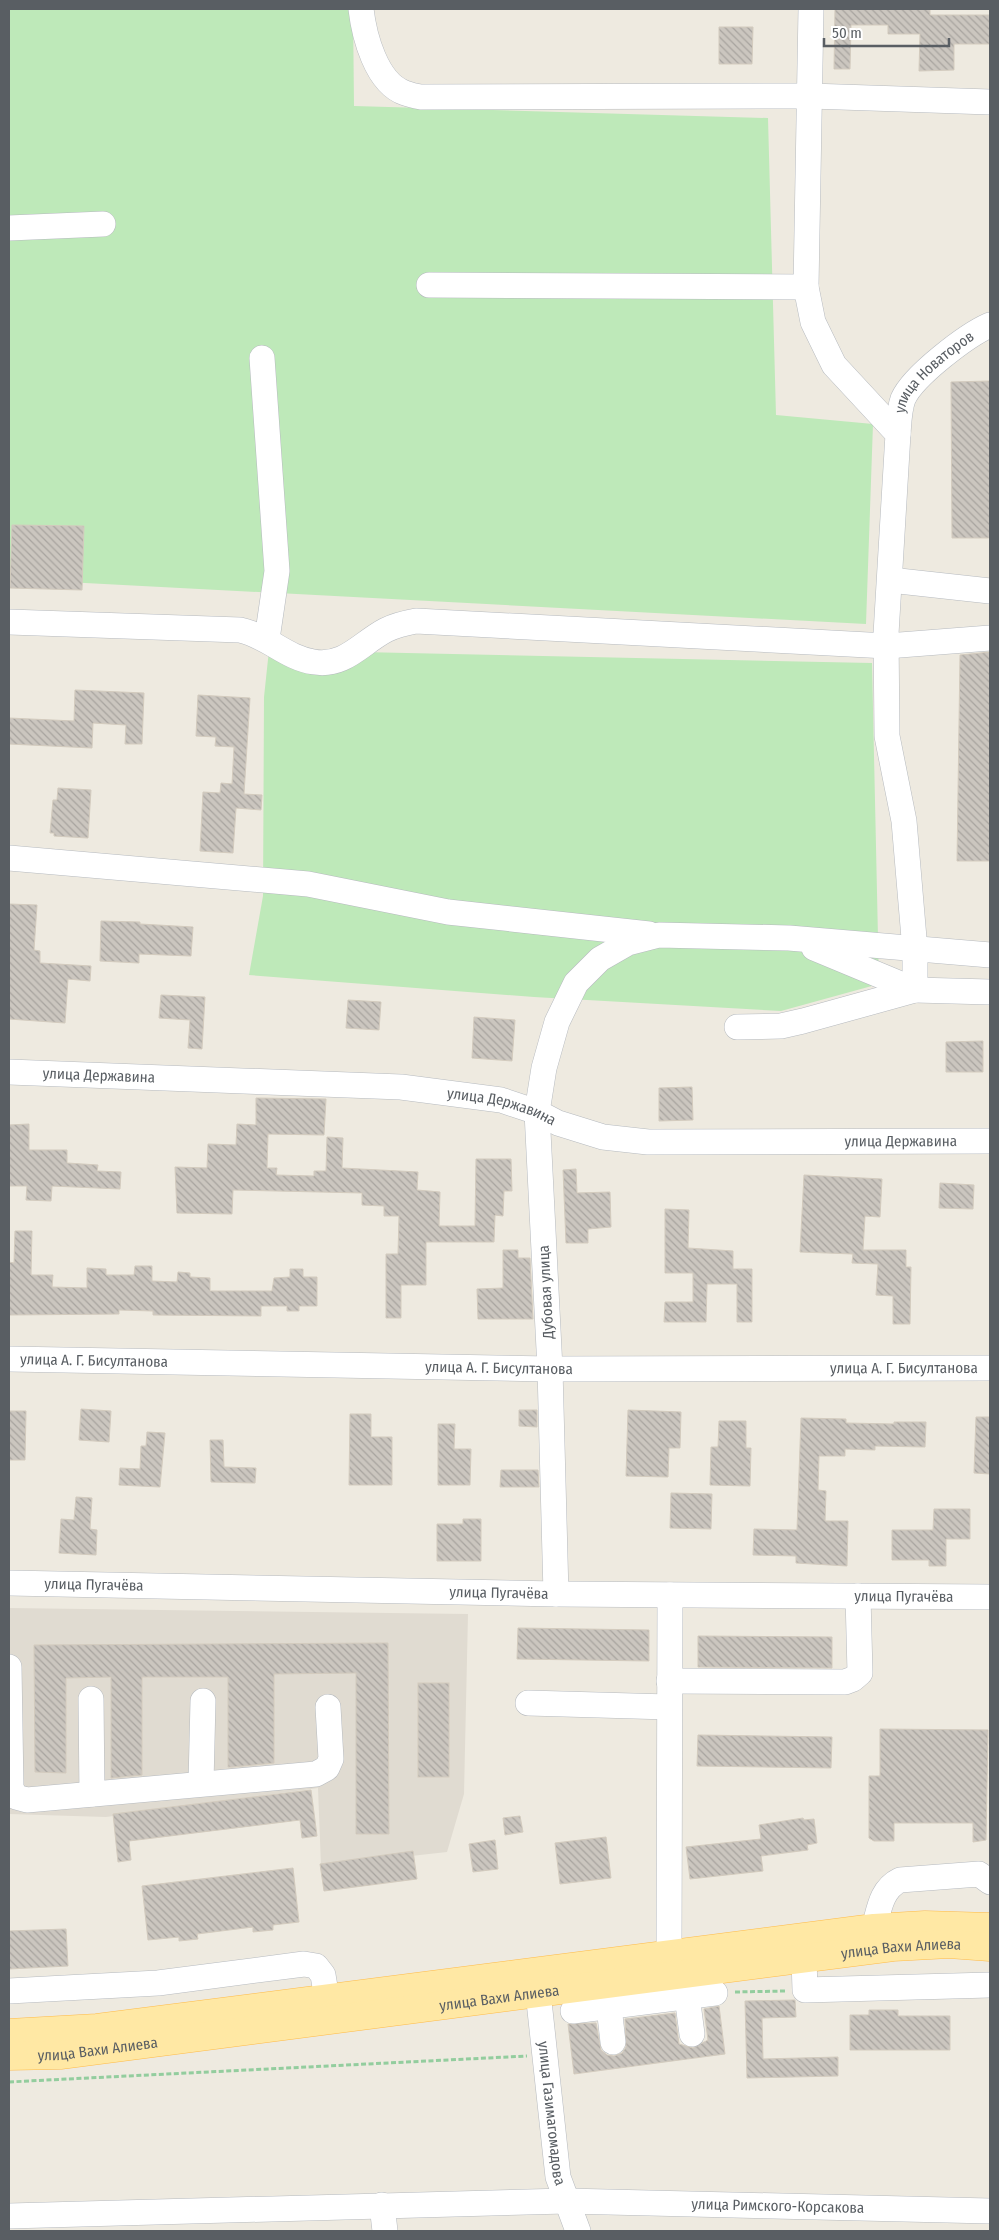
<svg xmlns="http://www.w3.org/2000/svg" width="999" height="2240" viewBox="0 0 999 2240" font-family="'Fira Sans Condensed',sans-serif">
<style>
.education{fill:#e0dbd1}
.grass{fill:#bee9b9}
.building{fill:url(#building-back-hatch);stroke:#d3cbbe}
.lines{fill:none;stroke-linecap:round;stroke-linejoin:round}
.minor-casing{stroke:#b6babf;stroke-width:26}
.major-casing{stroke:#ffbb48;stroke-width:29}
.path{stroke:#93cd9e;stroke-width:3;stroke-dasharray:5 2.5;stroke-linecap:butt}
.minor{stroke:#fff;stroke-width:25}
.major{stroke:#ffe8a4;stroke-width:28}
.labels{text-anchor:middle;stroke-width:4;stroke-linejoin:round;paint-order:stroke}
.street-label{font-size:15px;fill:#595e63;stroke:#fff}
</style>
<defs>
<pattern id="building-back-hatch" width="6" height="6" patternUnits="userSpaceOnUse" patternTransform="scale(1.25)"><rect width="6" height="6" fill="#cbc6bf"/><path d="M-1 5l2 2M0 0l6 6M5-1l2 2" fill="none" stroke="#a8a49f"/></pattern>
</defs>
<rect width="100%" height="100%" fill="#eeeae0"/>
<path class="education" d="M9 1608 468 1614 464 1794 447 1852 321 1866 318 1788 106 1817 9 1814Z"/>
<g class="grass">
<path d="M9 9H353L354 106 768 118 776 415 873 424 866 624 9 579Z"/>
<path d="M269 650 872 663 879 984 781 1011 534 997 249 975 263 896 264 697Z"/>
</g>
<g class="building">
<path d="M835 9H930V15H990V44H954V70L919 71 920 34H888V25H851L850 69H834Z"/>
<path d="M719 27H753L752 64H719Z"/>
<path d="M990 381V538H952L951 382Z"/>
<path d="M12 525 84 526 82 590 10 588Z"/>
<path d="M990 652V861H957L960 655Z"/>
<path d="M75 690 144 693 142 744H125L126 725 93 723 92 748 9 744V718L74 721Z"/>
<path d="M198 695 250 698 244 794 262 795 261 810 236 808 233 853 200 851 203 792 220 793 221 783 232 784 234 747 215 746 216 737 196 736Z"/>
<path d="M58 788 91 790 88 838 54 836V833H50L53 800H57Z"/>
<path d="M9 904 37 905 34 950 40 951V963L91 966 90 981 68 979 65 1023 9 1019Z"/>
<path d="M101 921 140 922V924L193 927 191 956 139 954V963L100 961Z"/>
<path d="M161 995 205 997 202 1049 188 1048 190 1020 159 1018Z"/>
<path d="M348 1000 381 1002 379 1030 346 1028Z"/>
<path d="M474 1017 515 1020 512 1061 472 1058Z"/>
<path d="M983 1041V1072H946V1042Z"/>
<path d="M692 1087 693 1120 659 1121V1088Z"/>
<path d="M256 1098 326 1099 324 1135 268 1134 267 1168H277L276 1175 314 1176V1171H326L327 1137 343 1138 342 1168 418 1172 417 1190 440 1192 439 1226H475L476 1159H511L512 1191H504L503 1216 495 1215 494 1242H426V1285H401V1318H386V1254H398L399 1216H384V1206L362 1205V1193L233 1190 232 1214 177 1213 175 1167 207 1168 208 1144 236 1145 237 1124 256 1125Z"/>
<path d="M29 1124V1150H67V1163L98 1165 97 1171 121 1172 120 1189 52 1186 51 1201 26 1200 27 1186H9V1125Z"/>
<path d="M576 1169 577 1193 610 1192 611 1227 588 1229V1243H566L563 1170Z"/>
<path d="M804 1175 882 1179 880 1217 865 1216 863 1250H906V1267H911L910 1324H893V1296L876 1295 878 1264 852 1263 853 1254 800 1252Z"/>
<path d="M940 1183 974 1185 973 1209 939 1208Z"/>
<path d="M665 1209 689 1210 688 1248 733 1251V1269H752V1322H737V1284H707L706 1322H664L665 1302H693V1273H665Z"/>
<path d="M15 1231H32L31 1275H53L52 1287 87 1288V1268L106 1269V1275H134L135 1266H152V1281L177 1282 178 1272 190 1273V1277L210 1278V1291H272L274 1278 290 1277V1269H303V1277H317V1306H299V1311H287V1306H261V1316L153 1315V1311L119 1310V1314L9 1315V1262L14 1263Z"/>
<path d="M503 1250H518V1258H530L533 1319H478L477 1289 503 1288Z"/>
<path d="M81 1409 111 1411 109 1442 79 1440Z"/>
<path d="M519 1410H537V1427L519 1426Z"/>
<path d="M628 1410 681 1412 680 1448H669L668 1477 626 1476Z"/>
<path d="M9 1411H26L25 1460H9Z"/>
<path d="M350 1414H371V1437H392V1485H349Z"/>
<path d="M976 1417H990V1474L974 1473Z"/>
<path d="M801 1418 846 1419V1423L894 1424V1422H926L925 1447 875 1446V1450L845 1449V1456H819L818 1490 826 1491 825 1521H848L847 1566 796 1563V1556L753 1555 754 1529 797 1530Z"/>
<path d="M719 1421H746V1448H751L750 1486 710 1485 711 1447H718Z"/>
<path d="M438 1424H455L454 1449H471L470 1485H438Z"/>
<path d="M147 1432 165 1433 160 1487 119 1485 120 1468 140 1469 141 1446H146Z"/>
<path d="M210 1440H223L224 1467 256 1468 255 1483 211 1482Z"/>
<path d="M501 1470H538L539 1487H500Z"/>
<path d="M671 1493 712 1494 711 1529 670 1528Z"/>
<path d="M76 1497 92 1498 90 1529 97 1530 96 1555 59 1553 61 1519 74 1520Z"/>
<path d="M934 1509H970V1539H946V1566H929V1560H892V1530H933Z"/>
<path d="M463 1519H481V1561H437V1524H463Z"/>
<path d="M518 1628 649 1630V1661L517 1659Z"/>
<path d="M698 1636 832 1637V1668L698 1667Z"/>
<path d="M388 1643 389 1834H356V1673L274 1674V1763L232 1767H228V1677H142V1775L111 1778V1677L66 1678V1773L35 1772 34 1645Z"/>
<rect x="418" y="1683" width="31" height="94"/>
<path d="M880 1729 988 1730 986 1840 973 1842V1823H894V1841H874L869 1838V1776H880Z"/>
<path d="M698 1735 832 1737 831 1768 697 1766Z"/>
<path d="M311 1790 317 1836 302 1838 300 1820 129 1841 131 1860 118 1862 113 1814Z"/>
<path d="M520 1816 523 1832 505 1835 503 1818Z"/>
<path d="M803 1818 804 1820 814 1819 817 1843 807 1845 808 1850 761 1856 763 1871 690 1879 686 1847 761 1839 759 1825Z"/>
<path d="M606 1837 611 1878 560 1884 555 1843Z"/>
<path d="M495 1840 498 1869 473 1872 469 1844Z"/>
<path d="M413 1851 417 1879 324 1891 320 1864Z"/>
<path d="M293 1868 299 1922 273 1925V1930L253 1932V1927L197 1934 198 1939 179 1941V1937L148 1940 142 1886Z"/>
<path d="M66 1929 68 1966 9 1969V1931Z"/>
<path d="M795 2000 796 2017 762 2018 763 2059 838 2057V2076L747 2078 745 2001Z"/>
<path d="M719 2006 725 2054 574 2074 568 2024 596 2023 601 2050 607 2055 614 2056 622 2053 626 2047 625 2019 675 2013 679 2044 693 2048 708 2040 704 2009Z"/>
<path d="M869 2010H898V2016H950V2050H850V2015H869Z"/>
</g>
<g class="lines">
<g class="minor-casing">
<g id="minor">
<path d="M361 9C364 35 376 83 405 93 410 95 415 96 421 97L810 96 990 102"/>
<path d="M9 228 103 224"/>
<path d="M429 285 806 287"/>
<path d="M262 358 277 571 267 639"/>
<path id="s1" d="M898 434C899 422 899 410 903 399 913 376 967 335 990 325"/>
<path d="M890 580 990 591"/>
<path d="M9 622 240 630C268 636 286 658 314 662 345 667 361 643 386 630 396 625 405 623 416 621L887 646 990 638"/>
<path d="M9 858 308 884 448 912 649 934"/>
<path d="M814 948 915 990 990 992"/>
<path d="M737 1027 781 1026 803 1021 915 990V950L904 821 887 736 886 634 898 434 834 365 813 322 806 287 811 9"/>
<path id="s2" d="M9 1072 401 1087 501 1100 537 1112 558 1123 603 1137 648 1142 990 1141"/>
<path id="s3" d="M9 1359 550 1369 990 1368"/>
<path id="s4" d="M9 1583 556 1594 990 1597"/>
<path d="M556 1594 550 1369 537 1112 544 1068 557 1022 576 983 600 959 628 943 659 935 789 938 990 955"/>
<path d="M9 1667 11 1788 16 1797 27 1800 316 1774 327 1768 331 1759 328 1707"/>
<path d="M669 1681 845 1682 853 1679 860 1673 858 1596"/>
<path d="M91 1699 92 1794"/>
<path d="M528 1703 669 1707"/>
<path d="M201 1783 203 1701"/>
<path d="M874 1928C879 1910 881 1889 900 1880L979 1874 990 1882"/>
<path d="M669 1954 670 1595"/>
<path d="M804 1959 805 1990 990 1985"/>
<path d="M685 1981 692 2034"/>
<path d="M607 1989 613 2042"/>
<path d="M9 1991 158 1983 304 1964 316 1966 323 1975 327 1999"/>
<path id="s5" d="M538 1992 558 2177 578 2231"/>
<path d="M573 2011 715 1993"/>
<path d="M382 2205 385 2231"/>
<path id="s6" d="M9 2216 566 2201 990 2211"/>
</g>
</g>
<g class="major-casing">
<g id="major">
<path d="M9 2033 97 2028 874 1928 925 1925 990 1927"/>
<path id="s7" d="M9 2056 60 2055 893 1947 949 1944 990 1947"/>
</g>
</g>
<g class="path">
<path d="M735 1992 786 1991"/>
<path d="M9 2082 527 2056"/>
</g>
<use href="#minor" class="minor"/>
<use href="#major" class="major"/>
</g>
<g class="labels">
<g class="street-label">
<text dy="5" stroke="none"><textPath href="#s1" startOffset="76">улица Новаторов</textPath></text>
<text dy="5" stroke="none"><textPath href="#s2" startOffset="90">улица Державина</textPath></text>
<text dy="5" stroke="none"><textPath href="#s2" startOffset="495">улица Державина</textPath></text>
<text dy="5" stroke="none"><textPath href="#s2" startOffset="900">улица Державина</textPath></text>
<text transform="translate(546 1292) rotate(-93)" y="5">Дубовая улица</text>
<text dy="5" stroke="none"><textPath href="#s3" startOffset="85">улица А. Г. Бисултанова</textPath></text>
<text dy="5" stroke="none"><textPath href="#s3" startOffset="490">улица А. Г. Бисултанова</textPath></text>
<text dy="5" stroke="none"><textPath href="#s3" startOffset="895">улица А. Г. Бисултанова</textPath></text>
<text dy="5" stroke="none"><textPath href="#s4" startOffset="85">улица Пугачёва</textPath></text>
<text dy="5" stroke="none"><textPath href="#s4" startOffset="490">улица Пугачёва</textPath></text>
<text dy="5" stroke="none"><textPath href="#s4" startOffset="895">улица Пугачёва</textPath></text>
<text dy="5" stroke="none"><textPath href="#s7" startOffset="899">улица Вахи Алиева</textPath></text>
<text dy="5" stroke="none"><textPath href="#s7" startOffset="494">улица Вахи Алиева</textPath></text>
<text dy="5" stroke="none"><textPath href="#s7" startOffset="89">улица Вахи Алиева</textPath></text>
<text dy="5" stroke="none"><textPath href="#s5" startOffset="122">улица Газимагомадова</textPath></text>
<text dy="5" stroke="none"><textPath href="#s6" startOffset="769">улица Римского-Корсакова</textPath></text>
</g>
</g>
<rect width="999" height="2240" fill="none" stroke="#595e63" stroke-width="20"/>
<path d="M824 38v8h125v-8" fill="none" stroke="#595e63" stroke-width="2.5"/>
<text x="832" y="38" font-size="15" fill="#595e63" stroke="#ffffff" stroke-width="4" paint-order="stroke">50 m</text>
</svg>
